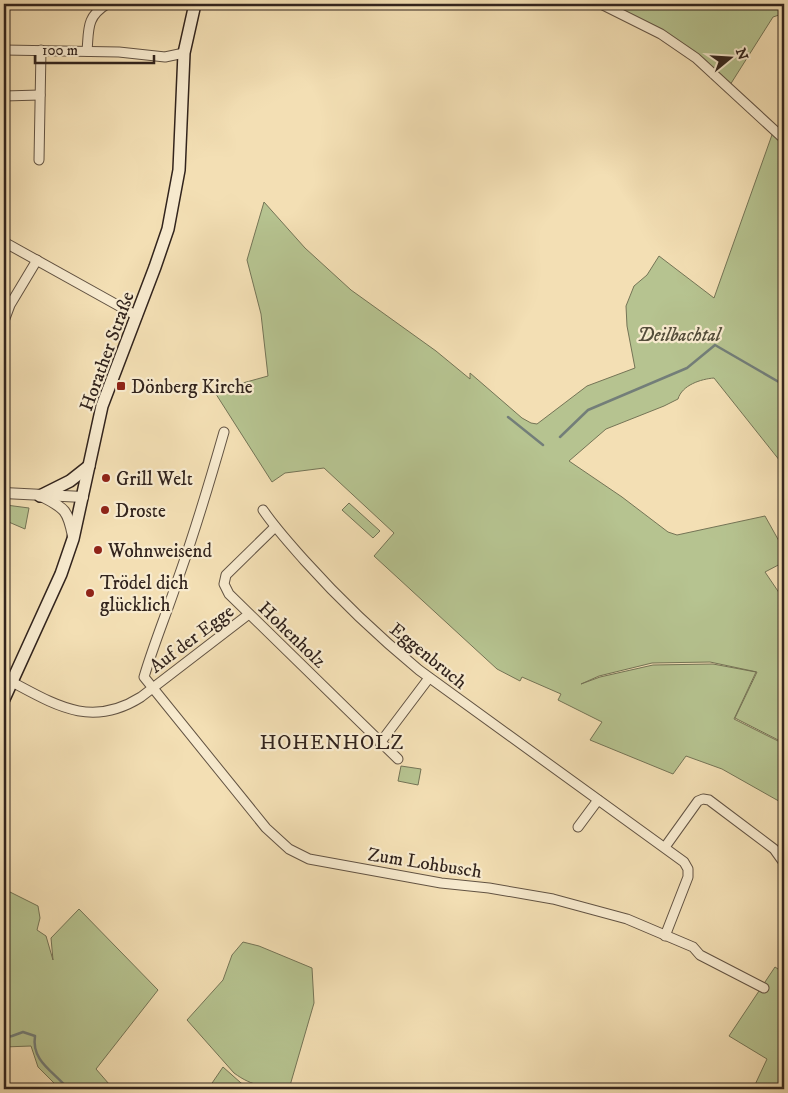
<svg xmlns="http://www.w3.org/2000/svg" width="788" height="1093" viewBox="0 0 788 1093" font-family="'IM FELL DW Pica',serif">
<style>
.green{fill:#b6c390;stroke:#747456}
.lines{fill:none;stroke-linecap:round;stroke-linejoin:round}
.stream{stroke:#737e79;stroke-width:2.5}
.minor-casing{stroke:#625343;stroke-width:11}
.tertiary-casing{stroke:#625343;stroke-width:12}
.secondary-casing{stroke:#32241d;stroke-width:14}
.minor{stroke:#f7eace;stroke-width:9}
.tertiary{stroke:#f7eace;stroke-width:10}
.secondary{stroke:#f7eace;stroke-width:11}
.poi-dot{fill:#8f2418;stroke:#f7eace;stroke-width:2}
.labels{text-anchor:middle;stroke-width:4.5;stroke-linejoin:round;paint-order:stroke}
.park-label{font-size:19px;font-style:italic;fill:#534c3a;stroke:#f7eace}
.street-label{font-size:19px;fill:#32241d;stroke:#f7eace}
.poi-label{font-size:19px;fill:#32241d;stroke:#f7eace;text-anchor:start}
.neighbourhood-label{font-size:20px;letter-spacing:1px;fill:#32241d;stroke:#f7eace}
</style>
<rect width="100%" height="100%" fill="#f3dfb4"/>
<filter id="stains"><feTurbulence type="fractalNoise" baseFrequency=".004" numOctaves="4"/><feColorMatrix values="0 0 0 0 .2 0 0 0 0 .09 0 0 0 0 .02 0 0 0 .5 -.17"/></filter>
<radialGradient id="worn" r=".72"><stop offset=".6" stop-color="#630" stop-opacity="0"/><stop offset="1" stop-color="#630" stop-opacity=".3"/></radialGradient>
<g class="green">
<path d="M597 4H643L644 6V4H784V18L779 15 773 17 730 85 691 50Z"/>
<path d="M773 132 784 142V466L714 378C701 379 682 385 678 399L664 406 606 429 569 461 622 497 668 532 677 535 765 516 784 550V562L765 572 784 600V743L735 718 757 672 710 662 652 663 599 676 581 684 600 677 653 665 713 664 756 672 734 719 784 744V804L722 769 686 756 673 774 590 740 602 722 558 700 561 694 522 677 520 681 497 669 374 556 394 533 324 468 285 473 272 482 214 391 268 376 261 314 247 260 264 202 305 248 351 290 436 351 470 379V373L522 418 531 423 537 424 587 386 635 368 627 326 626 306 634 286 647 275 659 256 714 298Z"/>
<path d="M349 503 380 531 373 538 342 510Z"/>
<path d="M6 505 29 508 25 529 4 520Z"/>
<path d="M401 766 421 769 418 785 398 781Z"/>
<path d="M4 889 38 906 40 918 37 930 46 936 53 960 51 938 79 909 158 990 96 1069 109 1084 117 1089H60L38 1067 31 1046 4 1047Z"/>
<path d="M243 942 259 946 312 968 314 1003 289 1089C266 1087 253 1087 234 1073L187 1020 223 980 232 955Z"/>
<path d="M775 967 784 973V1089H753L767 1059 729 1036Z"/>
<path d="M223 1067 241 1083 251 1089H208Z"/>
</g>
<g class="lines">
<g class="stream">
<path d="M508 417 543 445"/>
<path d="M560 437 588 410 687 368 715 345 784 385"/>
<path d="M4 1038 12 1036 23 1032 35 1036C31 1062 55 1072 68 1089"/>
</g>
<g class="minor-casing">
<g id="minor">
<path d="M601 4 661 34 696 58 784 139"/>
<path d="M4 50 119 52 165 57 184 53"/>
<path d="M87 51C89 29 86 17 107 4"/>
<path d="M4 96 40 95"/>
<path d="M39 160 41 50"/>
<path d="M4 242 137 316"/>
<path d="M4 321 10 305 37 260"/>
<path d="M224 432C210 481 196 528 179 576 168 610 154 643 144 677L266 828 289 849 309 859 441 883 489 888 553 899 627 919 693 947 700 955 764 988"/>
<path d="M263 510C276 529 290 544 305 561 340 600 378 636 419 670L684 862 688 869V877L665 936"/>
<path d="M275 527 226 575 224 584 229 594 398 759"/>
<path d="M12 682C57 706 92 728 141 697L249 614"/>
<path d="M380 743 429 678"/>
<path d="M578 827 598 800"/>
<path d="M665 847 698 801 703 799 709 800 774 849 784 863"/>
</g>
</g>
<g class="tertiary-casing">
<g id="tertiary">
<path d="M4 493 83 497"/>
<path d="M43 497C65 508 68 511 73 536"/>
</g>
</g>
<g class="secondary-casing">
<g id="secondary">
<path d="M40 496 70 481 89 466"/>
<path d="M4 699 61 574 73 539 102 406 155 267 168 229 179 170 184 53 195 4"/>
</g>
</g>
<use href="#minor" class="minor"/>
<use href="#tertiary" class="tertiary"/>
<use href="#secondary" class="secondary"/>
</g>
<g class="poi-dot">
<rect x="116" y="381" width="10" height="10" rx="2.5"/>
<circle cx="106" cy="478" r="5"/>
<circle cx="105" cy="510" r="5"/>
<circle cx="98" cy="550" r="5"/>
<circle cx="90" cy="593" r="5"/>
</g>
<g class="labels">
<g class="park-label">
<text x="679" y="341">Deilbachtal</text>
</g>
<g class="street-label">
<text transform="translate(106 351) rotate(-70)" y="7">Horather Straße</text>
<text transform="translate(293 634) rotate(44)" y="7">Hohenholz</text>
<text transform="translate(191 638) rotate(-37)" y="7">Auf der Egge</text>
<text transform="translate(429 655) rotate(39)" y="7">Eggenbruch</text>
<text transform="translate(425 862) rotate(9)" y="7">Zum Lohbusch</text>
</g>
<g class="poi-label">
<text x="131" y="393">Dönberg Kirche</text>
<text x="116" y="485">Grill Welt</text>
<text x="115" y="517">Droste</text>
<text x="108" y="557">Wohnweisend</text>
<text x="100" y="589">Trödel dich<tspan x="100" dy="22">glücklich</tspan></text>
</g>
<g class="neighbourhood-label">
<text x="332" y="749">HOHENHOLZ</text>
</g>
</g>
<rect width="788" height="1093" fill="none" stroke="#f3dfb4" stroke-width="20"/>
<rect x="5" y="5" width="778" height="1083" fill="none" stroke="#32241d" stroke-width="2.5"/>
<rect x="10" y="10" width="768" height="1073" fill="none" stroke="#32241d"/>
<g transform="translate(730 58) rotate(72)" stroke="#f7eace" stroke-width="4" paint-order="stroke">
<path d="M0-4L9 19L0 12L-9 19Z" fill="#32241d"/>
<text y="-8" font-size="14" font-weight="bold" text-anchor="middle" fill="#32241d">N</text>
</g>
<path d="M35 55v8h119v-8" fill="none" stroke="#32241d" stroke-width="2.5"/>
<text x="42" y="55" font-size="15" fill="#32241d" stroke="#f7eace" stroke-width="4" paint-order="stroke">100 m</text>
<rect width="100%" height="100%" filter="url(#stains)"/>
<rect width="100%" height="100%" fill="url(#worn)"/>
</svg>
